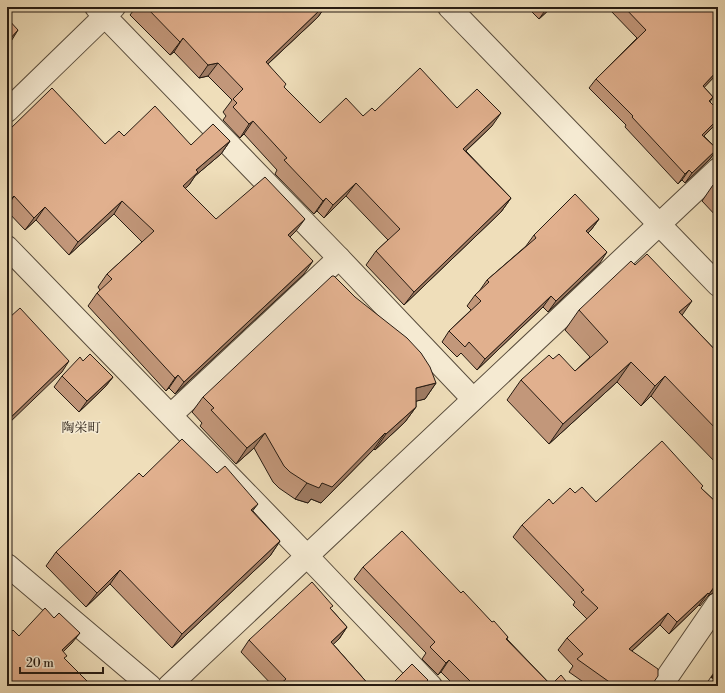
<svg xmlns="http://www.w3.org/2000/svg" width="725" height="693" viewBox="0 0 725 693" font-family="'Libre Bodoni','Noto Serif JP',serif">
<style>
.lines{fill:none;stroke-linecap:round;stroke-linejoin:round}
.minor-casing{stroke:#584c3c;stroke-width:24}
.tertiary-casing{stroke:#584c3c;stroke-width:24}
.minor{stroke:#f5ead2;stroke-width:22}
.tertiary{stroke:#f5ead2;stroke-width:22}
.rail-casing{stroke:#261b12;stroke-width:4.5}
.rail{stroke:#f5ead2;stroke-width:3;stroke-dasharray:9;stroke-linecap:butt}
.wall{fill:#c2977a;stroke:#261b12}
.shaded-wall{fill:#9e7b63;stroke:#261b12}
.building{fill:#e1b08e;stroke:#261b12}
.labels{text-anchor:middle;stroke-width:3;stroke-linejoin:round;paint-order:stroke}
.neighbourhood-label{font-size:13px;fill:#261b12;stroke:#f5ead2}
</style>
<rect width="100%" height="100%" fill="#efdeba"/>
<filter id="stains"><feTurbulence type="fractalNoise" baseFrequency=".005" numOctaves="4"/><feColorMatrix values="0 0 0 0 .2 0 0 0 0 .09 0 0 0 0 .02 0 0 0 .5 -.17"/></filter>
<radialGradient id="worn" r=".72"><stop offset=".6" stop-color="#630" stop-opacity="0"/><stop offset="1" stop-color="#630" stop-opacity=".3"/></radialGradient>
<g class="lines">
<g class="minor-casing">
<g id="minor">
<path d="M96 7 339 258 473 399"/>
<path d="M7 111 114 7"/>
<path d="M7 247 307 556 431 686"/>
<path d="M171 415 339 258"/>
<path d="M7 565 150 686"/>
<path d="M169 686 718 169"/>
<path d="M661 686 718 603"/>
</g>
</g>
<g class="tertiary-casing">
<path id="tertiary" d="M449 7 718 285"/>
</g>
<use href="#minor" class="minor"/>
<use href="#tertiary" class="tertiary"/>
<g class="rail-casing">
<path id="rail" d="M707 686 718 670"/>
</g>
<use href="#rail" class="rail"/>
</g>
<g class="wall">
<path d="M136 7H325L318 17 268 64 284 87 320 123 363 116 375 111 457 108 492 126 466 151 511 198 501 212 404 305 366 265 376 251 388 240 346 196 324 218 317 211 314 214 275 174 277 170 244 134 240 138 223 120 226 116 223 112 232 100 208 76 199 78 174 52 170 55 130 15Z"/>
<path d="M527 7H552L539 19Z"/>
<path d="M612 7H718V73L704 87 713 97 710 102 716 124 704 136 717 149 710 159 685 183 682 180 678 184 625 127 626 125 589 88 596 79 637 38 610 10Z"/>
<path d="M7 130 8 131 105 144 124 136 191 145 230 141 221 154 195 176 189 185 185 188 216 219 296 231 290 237 304 274 175 394 169 388 166 391 88 306 97 293 100 290 98 287 107 274 142 242 114 214 69 255 36 220 25 230 7 211Z"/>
<path d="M718 180V218L702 201 713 185Z"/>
<path d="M599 219 591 230 588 233 600 263 548 312 543 307 477 370 461 353 457 357 442 342 449 331 471 310 467 306 475 295 480 290 487 280 526 246 534 235Z"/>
<path d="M579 310 682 315 718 353V465L651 396 641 406 617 382 549 444 507 400 521 380 553 359 575 371 590 357 565 330Z"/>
<path d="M83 361 113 377 105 387 79 412 54 387 62 376Z"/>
<path d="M436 383 425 399 416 401V407L405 422 375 450 374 449 321 503 311 499 308 503 295 499 279 488 273 482 254 448 236 464 200 426 202 423 192 412 203 397Z"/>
<path d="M702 489 718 504V588L716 591 708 596 700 606 699 605 669 634 660 625 632 651 651 686H589L569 672 573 666 558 650 567 638 587 619 573 605 575 602 513 537 522 525 553 504 575 493 596 502Z"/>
<path d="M253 511 280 541 270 556 172 648 110 584 86 607 46 566 56 552Z"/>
<path d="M363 567 461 593 508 637 507 639 551 685 570 686H455L441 672 438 675 422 659 426 653 354 579Z"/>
<path d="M331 609 347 627 339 639 333 644 370 686H273L241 652 249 640Z"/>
</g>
<g class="shaded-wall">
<path d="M323 7H325L318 17 256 75 266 62Z"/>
<path d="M548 7H552L539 19 547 8Z"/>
<path d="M18 30 10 43 7 45V42Z"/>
<path d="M183 38 174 52 170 55 180 42Z"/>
<path d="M218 63 208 76 199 78 208 65Z"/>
<path d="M718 70V73L696 96 703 86Z"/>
<path d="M501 113 492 126 454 162 463 149Z"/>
<path d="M718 119V121L716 124 696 144 702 135Z"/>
<path d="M253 121 244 134 240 138 249 124Z"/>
<path d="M230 141 221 154 195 176 189 185 174 199 183 186 196 170Z"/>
<path d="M717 149 710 159 685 183 692 173Z"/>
<path d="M689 170 682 180 678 184 685 174Z"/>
<path d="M356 183 346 196 324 218 333 205Z"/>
<path d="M14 196 7 207V206Z"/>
<path d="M326 198 317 211 314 214 323 201Z"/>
<path d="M511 198 501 212 404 305 414 292Z"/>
<path d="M122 201 114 214 69 255 78 242Z"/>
<path d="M45 207 36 220 25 230 34 218Z"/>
<path d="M305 219 296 231 279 248 288 235Z"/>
<path d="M599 219 591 230 579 242 586 231Z"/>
<path d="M607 252 600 263 548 312 556 301Z"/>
<path d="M313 261 304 274 175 394 184 382Z"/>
<path d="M551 296 543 307 477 370 485 359Z"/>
<path d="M692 301 678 321 679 312Z"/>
<path d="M69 361 62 372 7 425V421Z"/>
<path d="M631 362 617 382 549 444 563 424Z"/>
<path d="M178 375 169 388 166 391 175 378Z"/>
<path d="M665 376 651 396 641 406 655 386Z"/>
<path d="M113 377 105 387 79 412 87 401Z"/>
<path d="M436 383 425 399 405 404 416 388Z"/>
<path d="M416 407 405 422 375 450 386 434Z"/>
<path d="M265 433 254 448 236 464 247 448Z"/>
<path d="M385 433 374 449 321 503 311 499 308 503 295 499 307 483H322Z"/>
<path d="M258 504 247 518 251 510Z"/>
<path d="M280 541 270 556 172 648 182 634Z"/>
<path d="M120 570 110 584 86 607 97 593Z"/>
<path d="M718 582V588L716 591 708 596 717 583Z"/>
<path d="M708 593 699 605 669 634 677 622Z"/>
<path d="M668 613 660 625 620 662 629 649Z"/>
<path d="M347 627 339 639 323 654 331 642Z"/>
<path d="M80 633 72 643 54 661 62 650Z"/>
<path d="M449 660 441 672 438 675 446 663Z"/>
</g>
<g class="building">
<path d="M146 7H323L266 62 286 84 284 87 320 123 346 98 363 116 372 108 375 111 420 68 457 108 477 89 501 113 463 149 511 198 414 292 376 251 400 229 356 183 333 205 326 198 323 201 284 160 287 158 253 121 249 124 233 107 237 103 233 99 243 89 218 63 208 65 183 38 180 42Z"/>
<path d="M624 7H718V70L703 86 713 97 709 101 718 110V119L702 135 717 149 692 173 689 170 685 174 632 117 633 116 596 79 646 30Z"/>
<path d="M7 18 18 30 7 42Z"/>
<path d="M52 88 105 144 119 131 124 136 155 106 191 145 213 124 230 141 196 170 198 172 183 186 216 219 265 177 305 219 288 235 313 261 184 382 178 375 175 378 97 293 112 279 107 274 154 231 122 201 78 242 45 207 34 218 14 196 12 198 7 192V130L8 131Z"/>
<path d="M718 180V190L713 185Z"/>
<path d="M575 194 599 219 586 231 607 252 556 301 551 296 485 359 469 342 465 347 449 331 481 301 475 295 489 282 487 280 536 238 534 235Z"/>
<path d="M647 254 692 301 679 312 718 353V431L665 376 655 386 631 362 563 424 521 380 549 355 553 359 559 354 575 371 608 342 579 310 631 261 635 265Z"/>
<path d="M332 276H334L355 297 407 338 421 353 430 367 436 383 416 388V407L386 434 385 433 332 487 322 483 319 488 307 483 290 472 284 466 265 433 247 448 211 410 214 408 203 397Z"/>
<path d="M20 308 69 361 7 421V314L10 317Z"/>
<path d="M90 354 113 377 87 401 62 376 80 357 83 361Z"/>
<path d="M182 439 217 473 225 466 258 504 251 510 280 541 182 634 120 570 97 593 56 552 139 473 143 477Z"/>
<path d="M662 441 703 486 701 488 718 504V582L717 583 709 594 708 593 677 622 668 613 629 649 658 669V676L651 686H615L577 659 583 654 567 638 598 608 581 592 584 590 522 525 549 499 553 504 570 488 575 493 582 487 596 502Z"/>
<path d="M402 531 461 593 463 591 492 622 494 621 508 637 506 639 551 685 561 675 570 686H475L449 660 446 663 430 647 435 642 363 567Z"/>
<path d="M312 582 333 606 330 608 347 627 331 642 370 686H279V685L286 679 249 640Z"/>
<path d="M45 608 54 618 59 613 80 633 62 650 67 656 64 658 92 686H7V631L10 633 13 630 19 636Z"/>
<path d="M412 664 428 680 422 686H390Z"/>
</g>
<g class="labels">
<g class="neighbourhood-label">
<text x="81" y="432">陶栄町</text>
</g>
</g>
<rect width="725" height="693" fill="none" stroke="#efdeba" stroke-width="24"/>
<rect x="8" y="8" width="709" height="677" fill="none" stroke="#261b12" stroke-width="2"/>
<rect x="12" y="12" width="701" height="669" fill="none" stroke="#261b12"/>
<path d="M20 667v6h83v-6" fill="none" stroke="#261b12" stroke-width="2"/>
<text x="26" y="667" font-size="12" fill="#261b12" stroke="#f5ead2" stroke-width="3" paint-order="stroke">20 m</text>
<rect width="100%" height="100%" filter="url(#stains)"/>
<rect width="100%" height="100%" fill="url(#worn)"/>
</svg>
